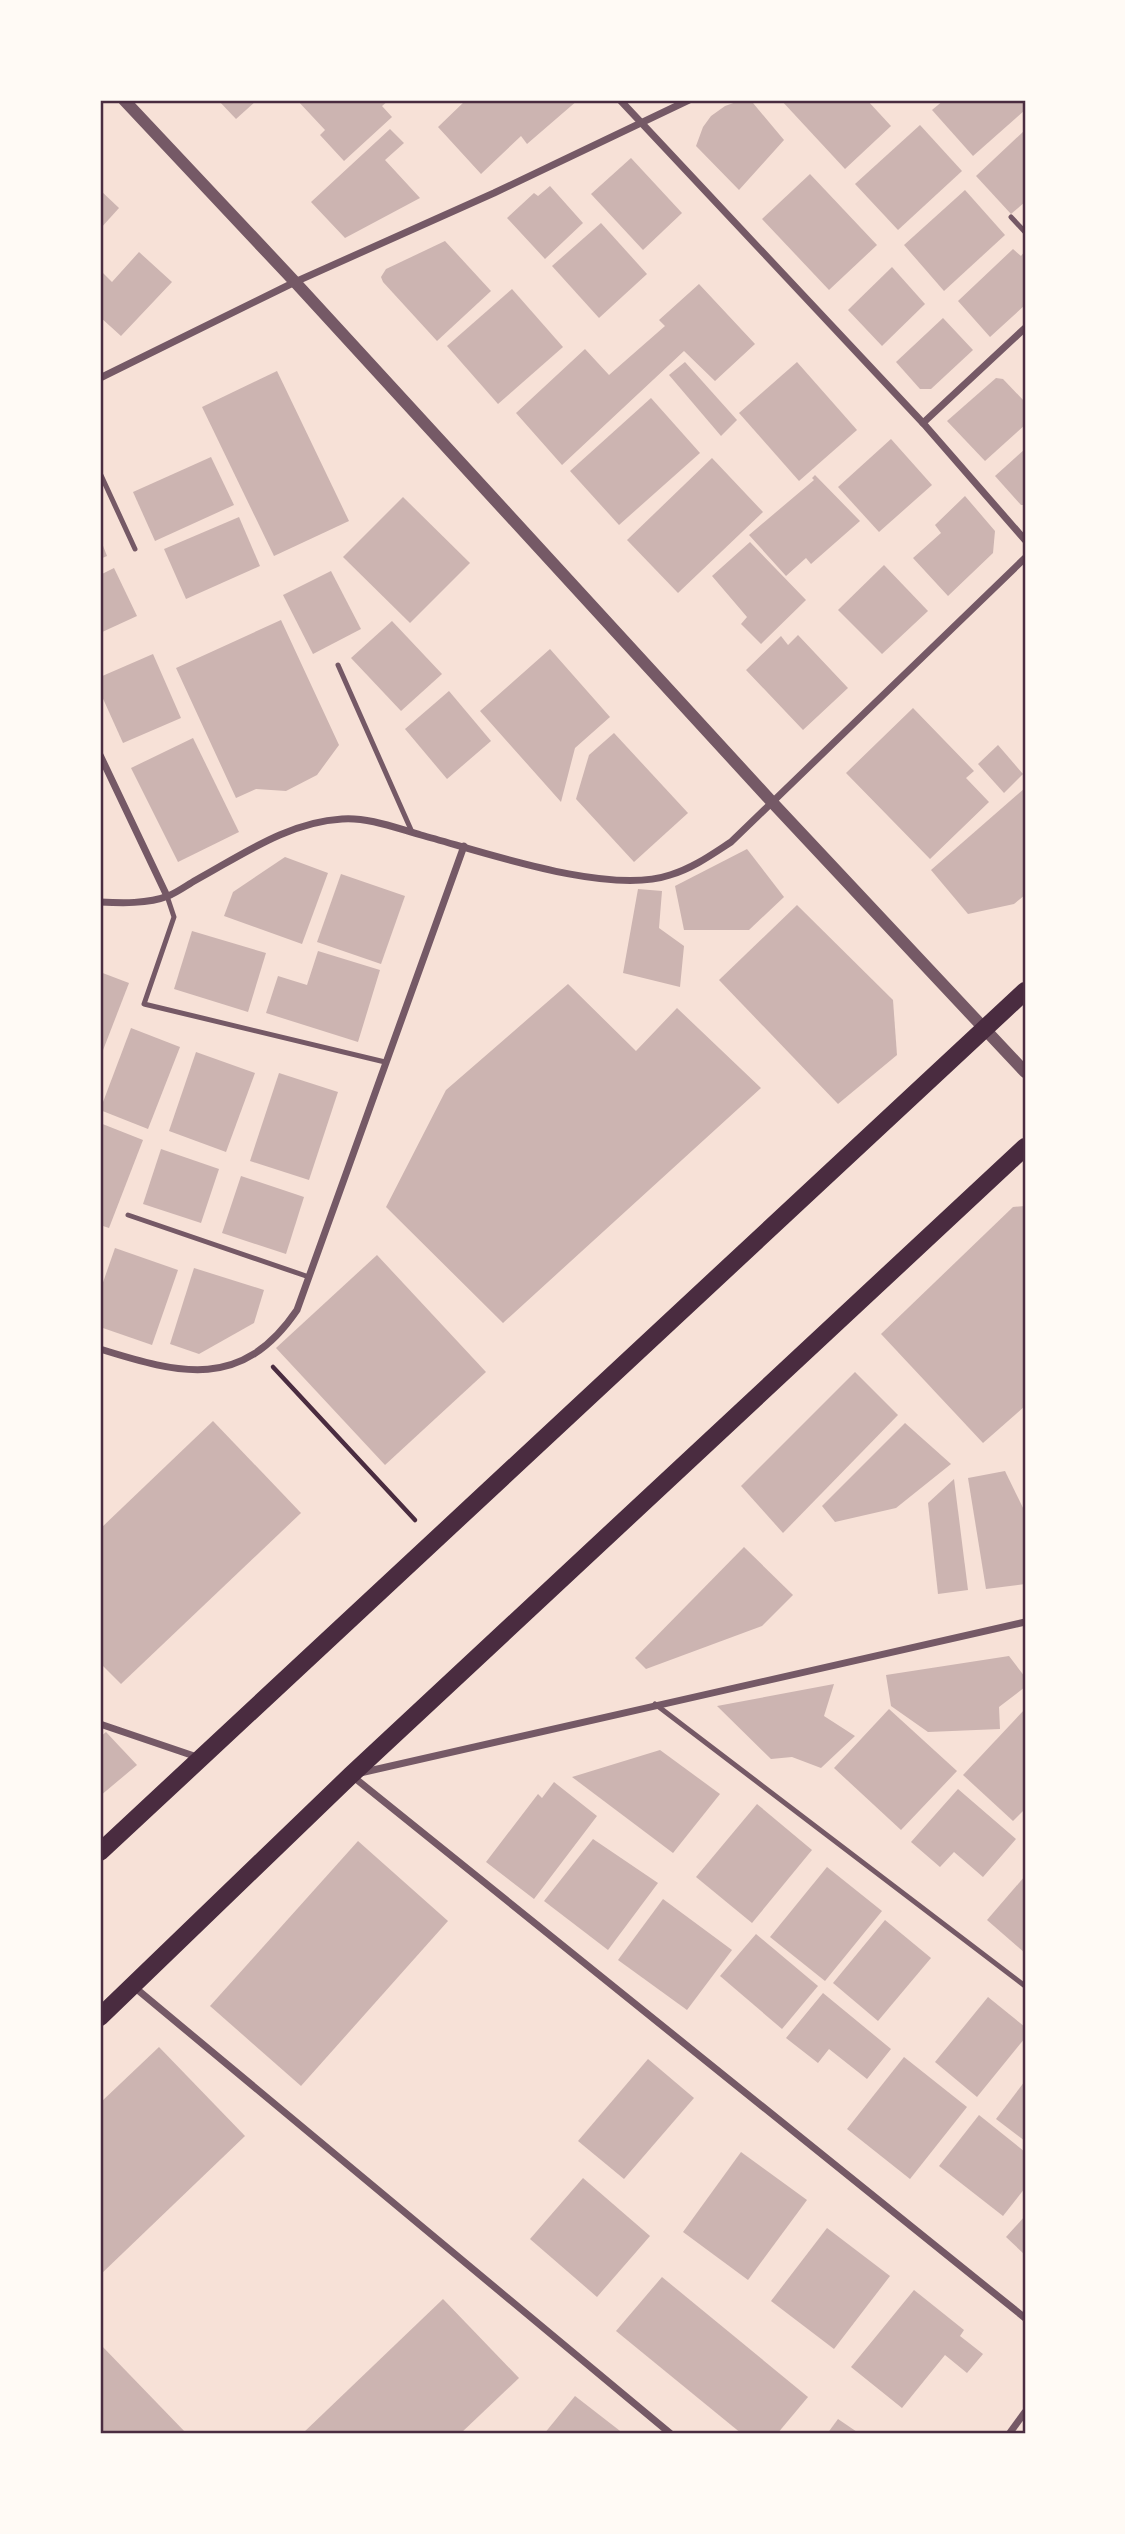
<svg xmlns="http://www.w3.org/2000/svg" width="1125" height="2534" viewBox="0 0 1125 2534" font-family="Signika,sans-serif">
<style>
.building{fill:#ccb4b1}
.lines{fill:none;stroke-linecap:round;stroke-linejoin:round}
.path{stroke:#4a2c40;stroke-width:4.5}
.service{stroke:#755966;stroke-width:5}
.minor{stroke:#755966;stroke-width:7}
.tertiary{stroke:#755966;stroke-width:12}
.primary{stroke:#4a2c40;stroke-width:18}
.neatline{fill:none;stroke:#4a2c40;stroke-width:2.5}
</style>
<rect width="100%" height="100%" fill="#f7e1d7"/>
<g class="building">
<path d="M218 100H257L236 119Z"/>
<path d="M297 100H389L382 106 392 117 344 161 320 135 325 130Z"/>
<path d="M466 100H578L527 144 521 136 481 174 438 127Z"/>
<path d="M742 100H753V103L784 140 739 190 696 146 703 127 711 116 725 106Z"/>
<path d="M781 100H867L891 126 845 169Z"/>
<path d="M944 100H1025V110L973 156 932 110Z"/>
<path d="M920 125 962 171 898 230 855 184Z"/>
<path d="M390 129 404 143 385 160 420 198 345 238 311 202Z"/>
<path d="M1025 130V202L1011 214 976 176Z"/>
<path d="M631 158 682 213 643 250 591 194Z"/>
<path d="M810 174 877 245 829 290 762 219Z"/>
<path d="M550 186 583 223 545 259 507 218 534 193 538 196Z"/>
<path d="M100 190 119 208 100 229Z"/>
<path d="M965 190 1005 235 944 291 904 245Z"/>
<path d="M601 223 647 274 599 318 552 266Z"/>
<path d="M445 241 491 291 437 341 383 282 381 277 386 269Z"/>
<path d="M1013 249 1021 256 1025 251V305L990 337 958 301Z"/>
<path d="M139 252 172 282 121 336 100 317V270L112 282Z"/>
<path d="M892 267 925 304 882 346 848 310Z"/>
<path d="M699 284 755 344 715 381 684 351 562 465 516 413 585 349 609 375 665 326 659 320Z"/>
<path d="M512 289 563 347 498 404 447 346Z"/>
<path d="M943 318 973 350 931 389H920L896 362Z"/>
<path d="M685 362 737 420 721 436 669 375Z"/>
<path d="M797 362 857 430 799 481 739 413Z"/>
<path d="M277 371 349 521 274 556 202 407Z"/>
<path d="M996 378 1003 379 1025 402V425L985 461 947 421Z"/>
<path d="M651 398 700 453 619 525 570 471Z"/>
<path d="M891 439 932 485 879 532 838 487Z"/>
<path d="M1025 449V505H1021L995 476Z"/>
<path d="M211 457 234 505 155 541 133 492Z"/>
<path d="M712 458 763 512 678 593 627 540Z"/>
<path d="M815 475 860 521 811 564 806 558 786 576 749 535 814 480 812 478Z"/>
<path d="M965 496 995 531 993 553 948 596 913 558 941 533 935 525Z"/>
<path d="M403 497 470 563 410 623 343 557Z"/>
<path d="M239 517 260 566 186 599 164 549Z"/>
<path d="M100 538 107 556 100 559Z"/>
<path d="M750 542 806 600 761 644 741 624 747 617 712 576Z"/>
<path d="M884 565 928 611 882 654 838 610Z"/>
<path d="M114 568 137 616 100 633V575Z"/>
<path d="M331 571 361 629 313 654 283 595Z"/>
<path d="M281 620 339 745 317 775 286 791 256 789 236 798 176 668Z"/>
<path d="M392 621 442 674 401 711 351 658Z"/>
<path d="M798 635 848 688 803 730 746 670 781 636 788 645Z"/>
<path d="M550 649 610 717 575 748 561 802 480 711Z"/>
<path d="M153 654 181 718 123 743 100 692V677Z"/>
<path d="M449 691 491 741 447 779 405 729Z"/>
<path d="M913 708 974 771 966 778 989 802 930 859 846 773Z"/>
<path d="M614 733 688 813 634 862 576 799 589 755Z"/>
<path d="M193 738 239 832 178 862 131 768Z"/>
<path d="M998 745 1023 774 1004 793 978 764Z"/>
<path d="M1025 788V895L1014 904 968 914 931 870Z"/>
<path d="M747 849 784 897 749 930H684L675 886Z"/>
<path d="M285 857 328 873 302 944 224 916 233 892Z"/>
<path d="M341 874 405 896 381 964 317 942Z"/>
<path d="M638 889 662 891 659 928 684 946 680 987 623 973Z"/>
<path d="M797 905 893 1000 897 1055 838 1104 719 980Z"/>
<path d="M192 931 266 953 248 1012 174 989Z"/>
<path d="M318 951 380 970 358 1042 266 1013 278 976 307 985Z"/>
<path d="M100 972 129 983 100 1058Z"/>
<path d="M568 984 636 1051 677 1008 761 1088 503 1323 386 1207 446 1090Z"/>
<path d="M131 1028 180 1047 148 1129 100 1110Z"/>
<path d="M196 1052 255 1073 226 1152 169 1131Z"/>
<path d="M279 1073 338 1092 309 1180 250 1161Z"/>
<path d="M100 1123 143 1140 109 1228 100 1225Z"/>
<path d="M161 1149 219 1169 201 1223 143 1204Z"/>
<path d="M241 1176 304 1197 286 1254 222 1233Z"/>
<path d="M1025 1206V1406L983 1443 881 1334 1013 1207Z"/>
<path d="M115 1248 178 1270 152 1345 100 1327V1291Z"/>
<path d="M377 1255 486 1372 385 1465 276 1348Z"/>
<path d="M194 1268 264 1290 254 1323 199 1354 170 1344Z"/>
<path d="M855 1372 898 1415 783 1533 741 1486Z"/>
<path d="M213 1421 301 1513 121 1684 100 1663V1529Z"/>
<path d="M905 1423 951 1464 896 1508 835 1522 822 1506Z"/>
<path d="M1005 1471 1025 1512V1584L986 1589 968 1478Z"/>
<path d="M954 1479 968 1590 938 1594 928 1503Z"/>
<path d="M744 1547 793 1595 762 1626 646 1669 635 1658Z"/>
<path d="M1009 1656 1025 1677V1687L999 1707 1000 1729 928 1732 891 1706 886 1675Z"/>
<path d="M834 1684 824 1716 855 1736 821 1768 792 1757 771 1759 717 1706Z"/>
<path d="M889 1709 957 1771 901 1830 834 1768Z"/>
<path d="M1025 1709V1809L1013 1821 963 1775Z"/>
<path d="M106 1732 137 1765 100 1796V1737Z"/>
<path d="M660 1750 720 1794 673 1853 572 1777Z"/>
<path d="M554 1782 597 1816 534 1899 486 1862 538 1794 542 1798Z"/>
<path d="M958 1789 1016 1839 983 1877 954 1852 940 1867 911 1842Z"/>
<path d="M757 1804 812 1850 752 1923 696 1877Z"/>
<path d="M593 1839 658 1883 608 1950 544 1901Z"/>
<path d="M358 1841 448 1921 301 2086 210 2006Z"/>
<path d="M827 1867 882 1911 825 1981 770 1937Z"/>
<path d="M1025 1876V1953L987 1920Z"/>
<path d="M663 1899 732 1950 687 2010 618 1960Z"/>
<path d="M885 1920 931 1958 878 2021 833 1983Z"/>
<path d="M756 1934 818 1986 782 2029 720 1976Z"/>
<path d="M823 1993 891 2049 867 2079 829 2049 818 2063 786 2038Z"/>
<path d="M988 1997 1025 2027V2038L977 2097 935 2062Z"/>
<path d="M159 2047 245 2136 100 2275V2103Z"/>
<path d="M904 2057 967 2107 910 2179 847 2129Z"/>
<path d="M648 2059 694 2098 624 2179 578 2141Z"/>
<path d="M1025 2081V2141L996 2119Z"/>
<path d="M979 2115 1025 2152V2188L1003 2216 939 2166Z"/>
<path d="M741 2152 807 2200 748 2280 683 2232Z"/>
<path d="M583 2178 650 2236 597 2297 530 2239Z"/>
<path d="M1025 2216V2255L1006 2237Z"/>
<path d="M827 2228 890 2276 834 2349 771 2301Z"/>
<path d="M662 2277 808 2397 777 2434H742L616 2331Z"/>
<path d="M914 2290 964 2330 960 2336 983 2354 967 2373 945 2355 902 2408 851 2367Z"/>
<path d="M443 2299 519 2378 460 2434H302Z"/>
<path d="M100 2344 187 2434H100Z"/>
<path d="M575 2396 624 2434H544Z"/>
<path d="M838 2419 860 2434H827Z"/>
</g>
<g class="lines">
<path class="path" d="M273 1367 415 1520"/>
<g class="service">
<path d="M1011 217 1025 232"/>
<path d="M100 473 135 549"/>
<path d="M338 665 412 832"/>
<path d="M167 896 174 917 144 1004 385 1062"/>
<path d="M128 1215 309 1277"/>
<path d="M655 1704 1025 1986"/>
</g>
<g class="minor">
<path d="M620 100 923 423 1025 540"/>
<path d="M100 378 295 282 494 193 689 100"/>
<path d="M923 423 1025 328"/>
<path d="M100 755 167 896"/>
<path d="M100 902C121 903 148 904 168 896 178 892 187 885 196 880 242 855 288 822 342 819 368 817 396 828 421 835 484 852 609 896 670 875 693 868 711 855 731 842L1025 558"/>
<path d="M100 1349C180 1374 242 1391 297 1310L464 846"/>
<path d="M100 1724 200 1758"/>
<path d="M360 1773 1025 1622"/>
<path d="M351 1775 1025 2318"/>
<path d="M133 1986 671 2434"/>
<path d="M1009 2434 1025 2412"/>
</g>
<path class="tertiary" d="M124 100 295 282 771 801 1025 1072"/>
<g class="primary">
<path d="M100 1852 1025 991"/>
<path d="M100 2017 351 1775 1025 1147"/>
</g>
</g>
<rect width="1125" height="2534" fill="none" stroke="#fffaf5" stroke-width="203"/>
<rect x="102" y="102" width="922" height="2330" class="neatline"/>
</svg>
